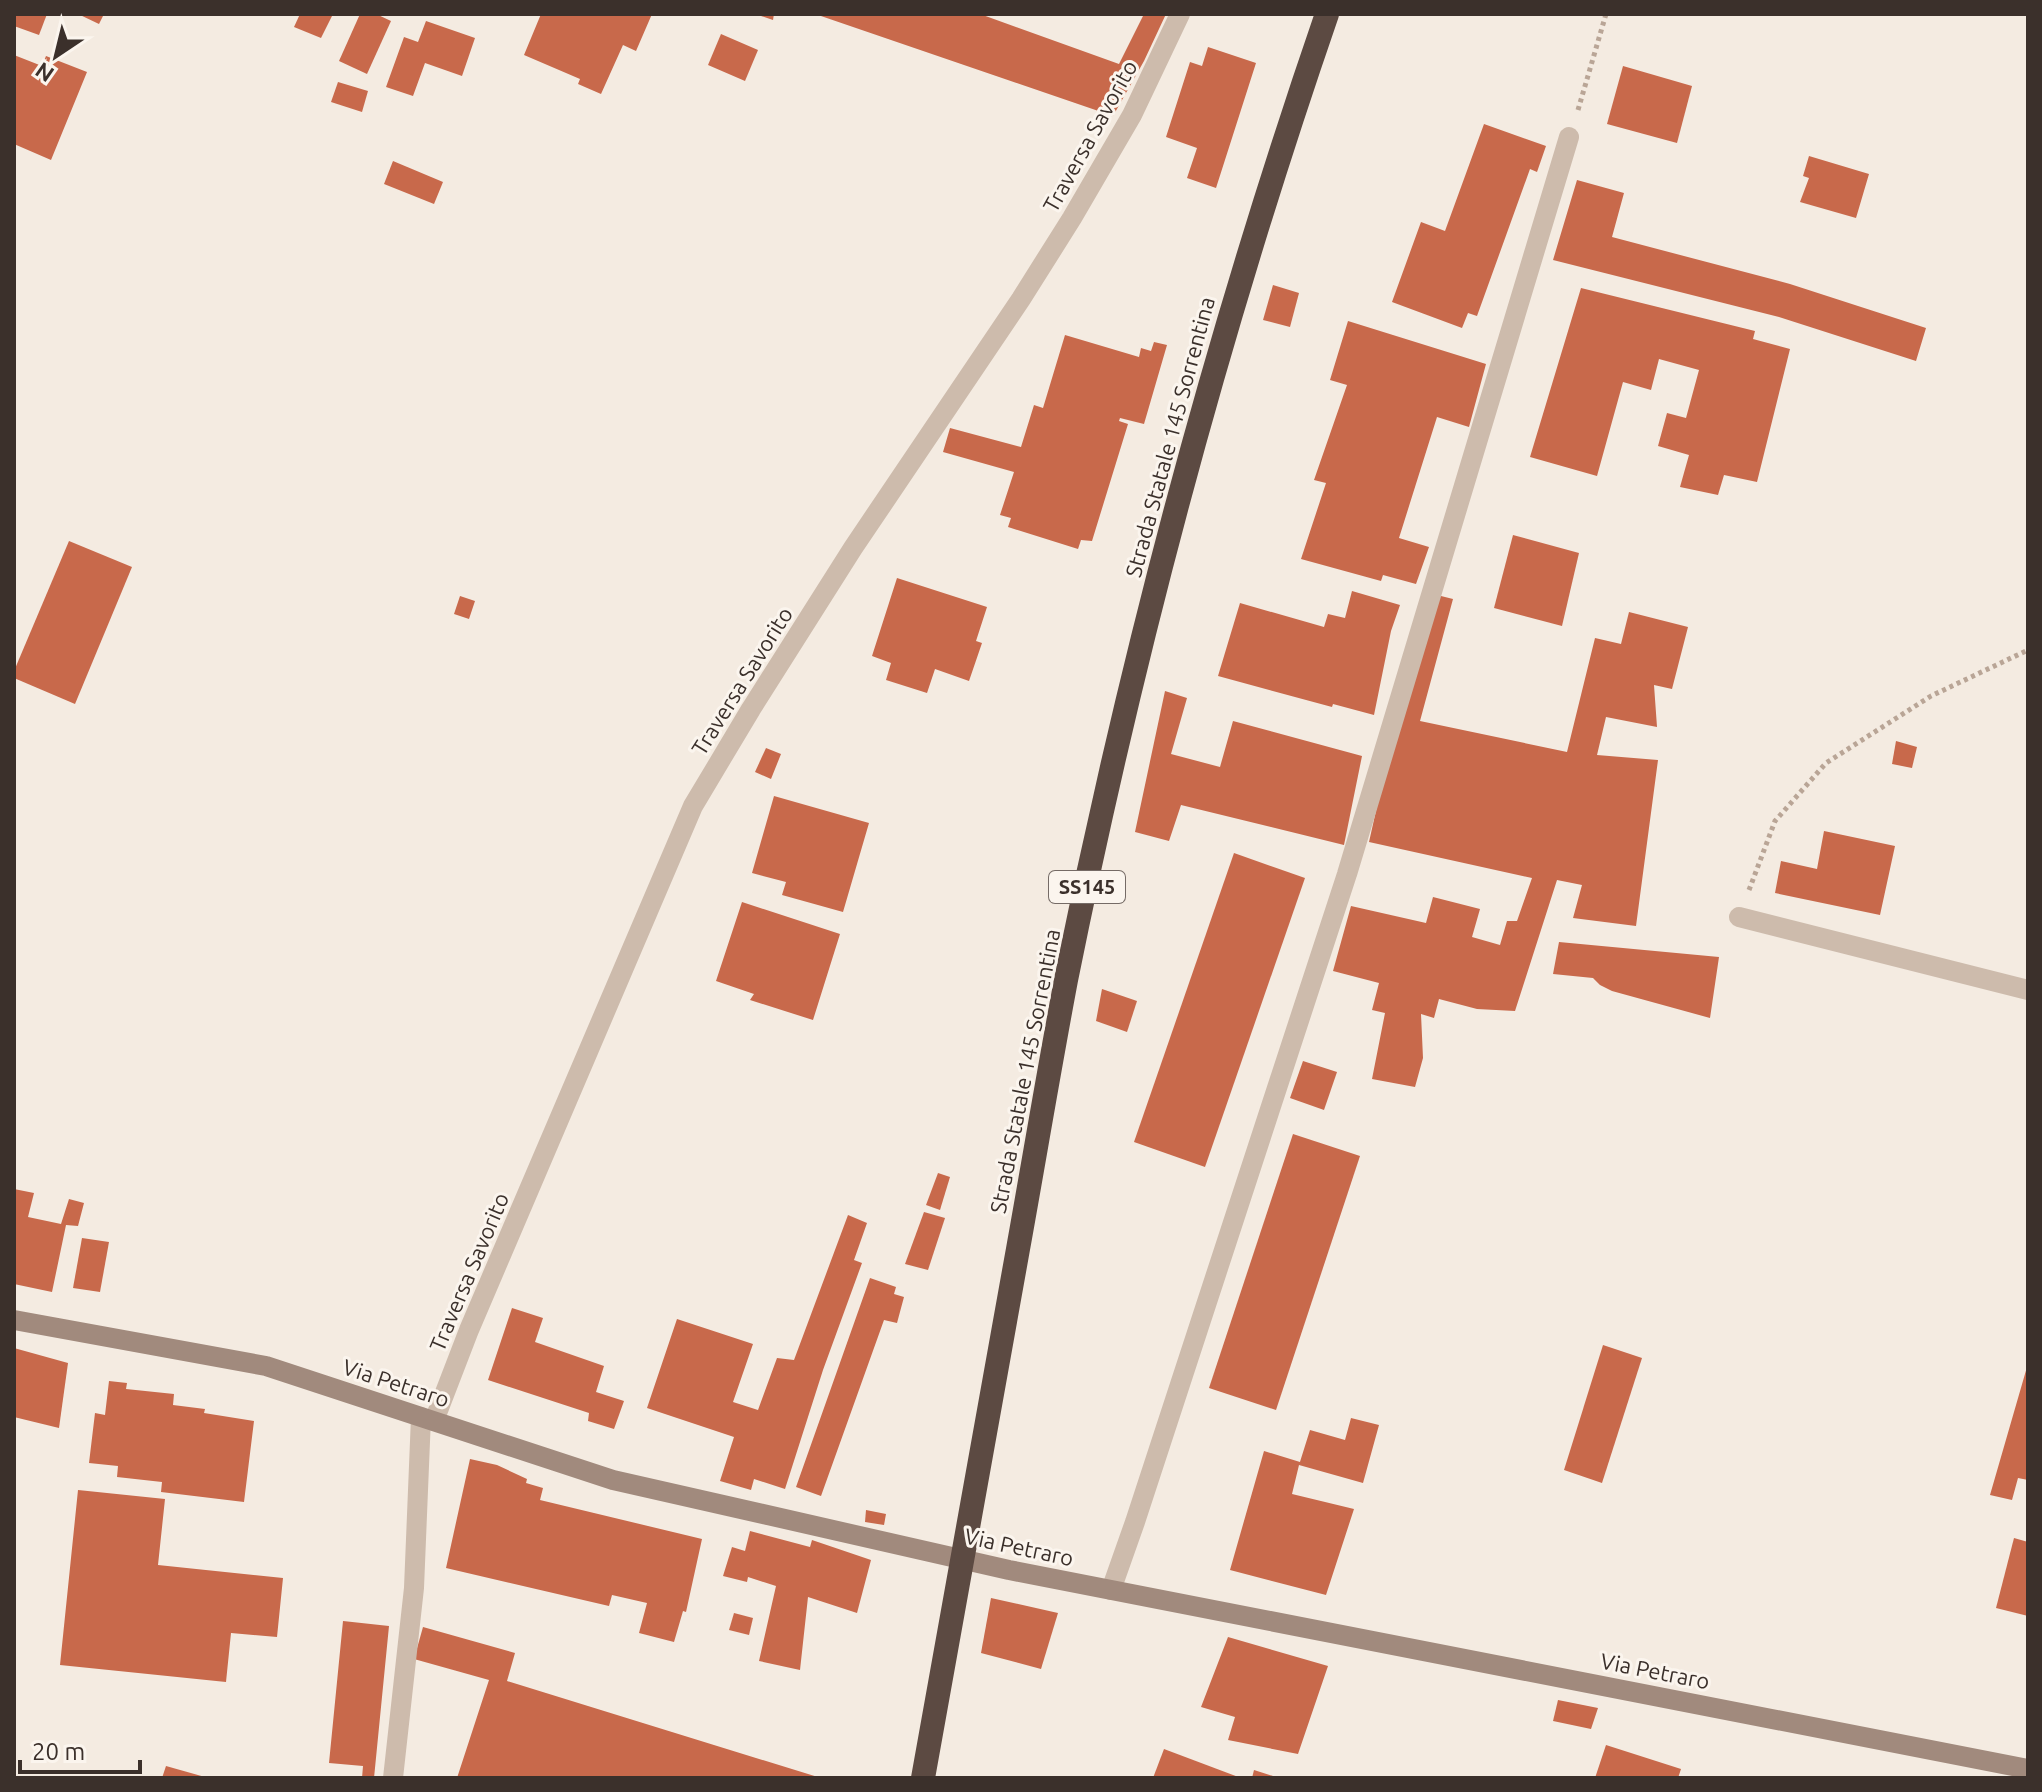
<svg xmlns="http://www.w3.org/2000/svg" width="2042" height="1792" viewBox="0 0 2042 1792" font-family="Ubuntu,sans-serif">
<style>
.building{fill:#c8694b}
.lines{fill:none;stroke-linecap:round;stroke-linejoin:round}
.path{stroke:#b9a596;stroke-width:5;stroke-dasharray:4 4;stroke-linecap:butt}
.street{stroke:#cdbbac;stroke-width:20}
.secondary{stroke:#a18a7d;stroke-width:20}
.highway-bridge{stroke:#5c4a42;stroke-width:24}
.labels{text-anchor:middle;stroke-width:6;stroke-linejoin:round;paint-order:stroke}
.shield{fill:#fbf5ee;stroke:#756b66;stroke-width:2}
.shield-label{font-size:20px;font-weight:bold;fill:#3b302b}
.street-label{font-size:22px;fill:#3b302b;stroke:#fbf5ee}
</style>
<rect width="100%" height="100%" fill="#f4ebe1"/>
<g class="building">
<path d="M14 14H47L39 35 14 26Z"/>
<path d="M78 14H104L99 24Z"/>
<path d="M300 14H333L321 38 294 27Z"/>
<path d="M360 14H376L391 21 367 74 339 61Z"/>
<path d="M541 14H652L636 51 623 45 601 94 578 84 580 79 524 55Z"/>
<path d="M755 14H774L773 20Z"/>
<path d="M980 14 1119 64 1144 14H1166L1144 61 1113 116 818 15Z"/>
<path d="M426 21 475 38 462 76 425 63 413 96 386 87 404 37 418 42Z"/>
<path d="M721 34 758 50 745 81 708 65Z"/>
<path d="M1208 47 1256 63 1216 188 1187 178 1197 148 1166 137 1190 62 1202 66Z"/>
<path d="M14 55 42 66 46 56 87 72 51 160 14 144Z"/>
<path d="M1623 66 1692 86 1677 143 1607 124Z"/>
<path d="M338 82 368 91 362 112 331 102Z"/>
<path d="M1484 124 1546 146 1537 172 1530 169 1477 316 1468 313 1462 328 1392 302 1421 222 1445 231Z"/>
<path d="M1809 156 1869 174 1856 218 1800 202 1809 178 1803 176Z"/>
<path d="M393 161 443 182 434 204 384 184Z"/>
<path d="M1577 180 1624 193 1612 237 1790 284 1926 328 1916 361 1779 317 1553 260Z"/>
<path d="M1273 285 1299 293 1290 327 1263 320Z"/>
<path d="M1581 288 1755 331 1753 339 1790 349 1757 482 1724 475 1718 495 1680 487 1689 455 1658 446 1667 413 1686 418 1699 370 1659 359 1651 390 1623 382 1597 476 1530 457Z"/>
<path d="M1348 321 1486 364 1469 427 1437 417 1399 538 1429 547 1416 584 1383 575 1381 581 1301 559 1326 483 1314 480 1347 385 1330 380Z"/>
<path d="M1065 335 1139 357 1141 348 1151 351 1154 342 1167 345 1144 424 1120 418 1119 421 1128 424 1092 541 1081 540 1078 549 1008 527 1011 518 1000 515 1014 472 943 452 950 428 1021 447 1034 405 1043 408Z"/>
<path d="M1513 535 1579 553 1562 626 1494 608Z"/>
<path d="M69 541 132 567 75 704 14 678V671Z"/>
<path d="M897 578 987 607 976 641 982 643 969 681 935 669 927 693 886 680 891 663 872 656Z"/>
<path d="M1352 591 1400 605 1391 631 1374 715 1333 704 1332 707 1218 676 1240 603 1324 627 1328 614 1345 618Z"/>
<path d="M1425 592 1453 599 1420 721 1567 752 1595 638 1621 644 1629 612 1688 627 1672 689 1654 685 1657 727 1606 717 1597 755 1658 760 1636 926 1573 918 1582 885 1557 880 1515 1011 1477 1009 1439 999 1434 1018 1421 1014 1423 1058 1415 1087 1372 1079 1385 1013 1372 1010 1379 983 1333 971 1351 906 1426 923 1433 897 1480 909 1472 937 1500 945 1507 921H1517L1532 878 1369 842Z"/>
<path d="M460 596 475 601 469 619 454 614Z"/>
<path d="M1165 691 1187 698 1171 754 1220 767 1233 721 1362 756 1344 845 1181 805 1169 841 1135 832Z"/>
<path d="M1896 741 1917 747 1912 768 1892 764Z"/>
<path d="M766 748 781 754 771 779 755 772Z"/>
<path d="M774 796 869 823 843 912 782 895 786 882 752 873Z"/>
<path d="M1824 831 1895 846 1880 915 1775 893 1781 861 1817 869Z"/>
<path d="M1234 853 1305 878 1205 1167 1134 1142Z"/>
<path d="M742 902 840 934 813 1020 750 1000 754 994 716 981Z"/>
<path d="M1559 942 1719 957 1710 1018 1612 991 1600 985 1593 978 1553 974Z"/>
<path d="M1102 989 1137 1001 1127 1032 1096 1021Z"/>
<path d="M1303 1061 1337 1072 1324 1110 1290 1098Z"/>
<path d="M1293 1134 1360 1156 1276 1410 1209 1388Z"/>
<path d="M938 1173 950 1177 940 1210 926 1205Z"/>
<path d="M14 1189 34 1193 28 1217 61 1224 69 1199 84 1203 78 1226 66 1225 52 1292 14 1284Z"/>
<path d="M924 1212 945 1218 928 1270 905 1264Z"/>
<path d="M848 1215 867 1223 854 1260 862 1263 823 1370 785 1489 754 1479 751 1490 720 1481 734 1437 647 1408 677 1319 753 1344 733 1402 758 1410 777 1358 794 1360Z"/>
<path d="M82 1238 109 1242 100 1292 73 1288Z"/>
<path d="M870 1278 896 1287 894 1294 904 1297 897 1323 884 1320 821 1496 796 1487Z"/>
<path d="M512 1308 543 1318 535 1342 604 1366 596 1392 624 1401 614 1429 588 1421 589 1413 488 1380Z"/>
<path d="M1603 1345 1642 1358 1602 1483 1564 1470Z"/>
<path d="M14 1348 68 1363 59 1428 14 1417Z"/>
<path d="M2027 1367 2028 1480 2018 1478 2012 1500 1990 1495Z"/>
<path d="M109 1381 127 1383 126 1389 174 1394 173 1405 205 1409 204 1413 254 1421 244 1502 161 1492 162 1482 117 1477 118 1466 89 1463 95 1413 105 1415Z"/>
<path d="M1351 1418 1379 1425 1363 1483 1299 1465 1292 1494 1354 1509 1326 1595 1230 1570 1264 1451 1300 1462 1299 1465 1310 1430 1345 1440Z"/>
<path d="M470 1459 497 1465 527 1479 526 1483 543 1488 540 1500 702 1539 686 1612 683 1611 674 1642 639 1633 647 1603 612 1595 609 1606 446 1568Z"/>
<path d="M78 1490 165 1499 158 1565 283 1578 277 1637 231 1633 226 1682 60 1665Z"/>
<path d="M866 1510 886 1514 884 1525 865 1522Z"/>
<path d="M750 1531 810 1547 812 1540 871 1560 857 1613 808 1597 800 1670 759 1661 776 1586 748 1577 747 1582 723 1576 732 1547 745 1551Z"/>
<path d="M2014 1538 2028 1542V1616L1996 1608Z"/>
<path d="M991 1598 1058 1613 1041 1669 981 1653Z"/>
<path d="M734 1613 753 1618 749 1635 729 1630Z"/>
<path d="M343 1621 389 1626 374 1778H362L363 1766 329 1763Z"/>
<path d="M423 1627 515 1653 507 1681 821 1778H457L489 1680 414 1659Z"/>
<path d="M1228 1637 1328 1666 1298 1754 1228 1740 1235 1717 1201 1707Z"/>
<path d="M1558 1700 1598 1708 1591 1729 1553 1721Z"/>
<path d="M1606 1745 1681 1769 1678 1778H1595Z"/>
<path d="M1164 1749 1241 1778H1153Z"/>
<path d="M166 1766 205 1777V1778H162Z"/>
<path d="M1254 1770 1276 1777V1778H1252Z"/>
</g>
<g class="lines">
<g class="path">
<path d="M1578 110 1606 14"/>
<path d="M1749 890 1775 821 1826 763 1931 696 2028 650"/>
</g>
<g class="street">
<path d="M1739 917 2028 990"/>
<path d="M434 1421 469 1330 693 806 751 709 853 548 1021 299 1072 218 1132 115 1180 14"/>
<path d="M1111 1590 1135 1522 1347 874 1569 137"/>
<path d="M393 1778 414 1588 421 1417"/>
</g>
<path class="secondary" d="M14 1320 266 1366 613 1480 1009 1570 2028 1769"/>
<path class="highway-bridge" d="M923 1778C954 1602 986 1426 1018 1249 1034 1160 1049 1070 1066 980 1132 653 1218 330 1327 14"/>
</g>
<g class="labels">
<rect class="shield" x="1049" y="871" width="76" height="32" rx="6"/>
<g class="shield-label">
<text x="1087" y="894">SS145</text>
</g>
<g class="street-label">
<text transform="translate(1090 136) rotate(-61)" y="8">Traversa Savorito</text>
<text transform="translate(1170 437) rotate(-75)" y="8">Strada Statale 145 Sorrentina</text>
<text transform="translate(742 681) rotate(-58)" y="8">Traversa Savorito</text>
<text transform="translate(1025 1071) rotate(-79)" y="8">Strada Statale 145 Sorrentina</text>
<text transform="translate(469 1272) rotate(-67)" y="8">Traversa Savorito</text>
<text transform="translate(396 1383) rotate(18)" y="8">Via Petraro</text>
<text transform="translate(1019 1547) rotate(12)" y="8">Via Petraro</text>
<text transform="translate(1655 1671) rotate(11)" y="8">Via Petraro</text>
</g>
</g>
<rect width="2042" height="1792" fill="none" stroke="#3b302b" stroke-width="32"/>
<g transform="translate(56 56) rotate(215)" stroke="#fbf5ee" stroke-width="6" paint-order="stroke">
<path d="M0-6L14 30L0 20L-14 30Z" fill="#3b302b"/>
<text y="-12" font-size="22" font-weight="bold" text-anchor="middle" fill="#3b302b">N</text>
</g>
<path d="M20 1760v12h120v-12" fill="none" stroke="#3b302b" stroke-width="4"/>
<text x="32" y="1760" font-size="24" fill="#3b302b" stroke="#fbf5ee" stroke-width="6" paint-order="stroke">20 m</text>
</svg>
